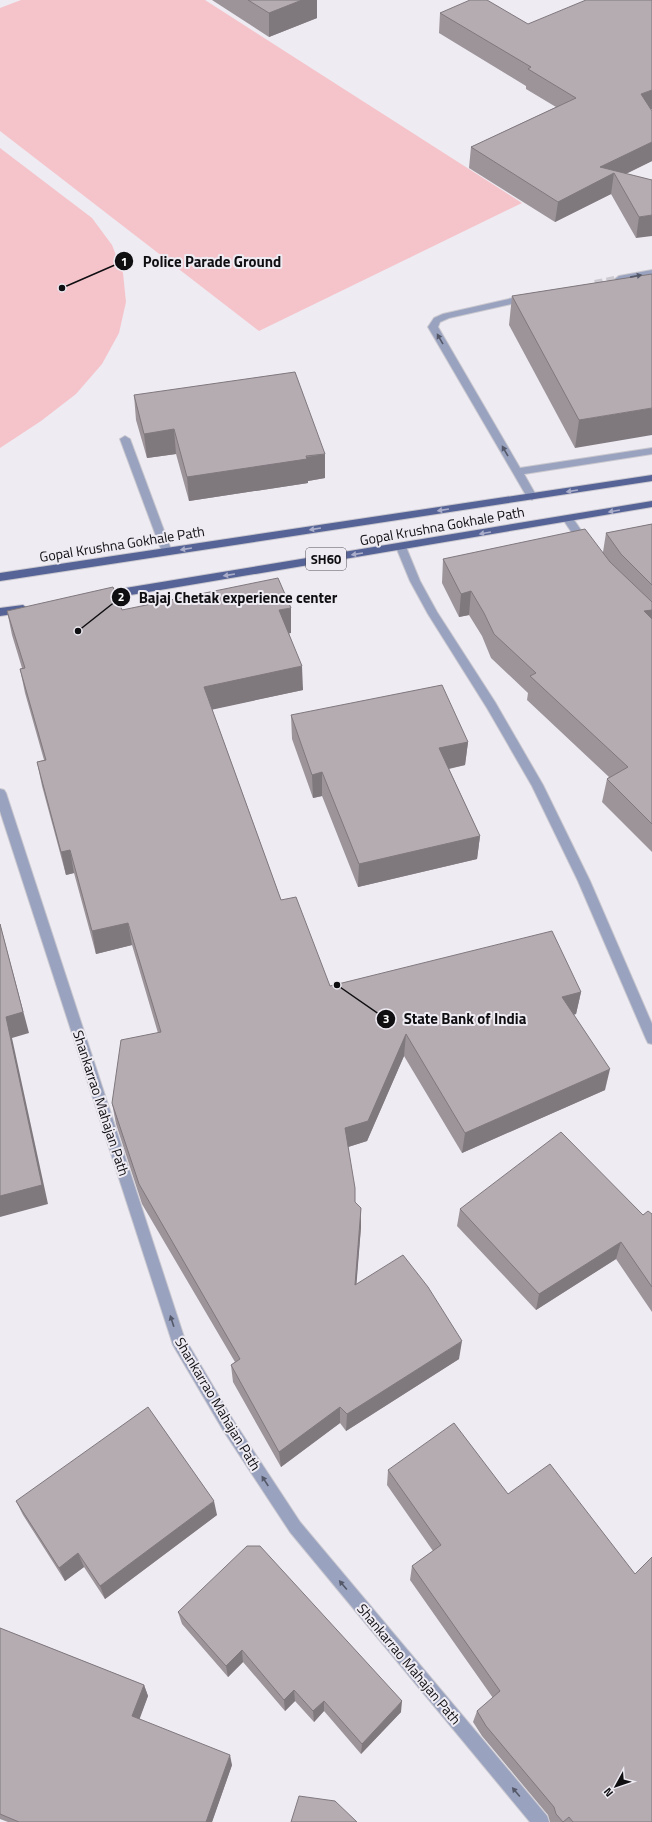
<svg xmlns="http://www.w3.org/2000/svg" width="652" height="1822" viewBox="0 0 652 1822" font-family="'Titillium Web',sans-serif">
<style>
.green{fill:#f5c4ca}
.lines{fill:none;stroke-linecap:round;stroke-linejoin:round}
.minor-tunnel{stroke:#cdcad1;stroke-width:8;stroke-dasharray:8 4;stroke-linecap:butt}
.minor-casing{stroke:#cac8cf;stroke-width:2}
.major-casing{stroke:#cac8cf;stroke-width:2}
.minor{fill:#99a2bf;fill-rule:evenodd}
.major{fill:#566396;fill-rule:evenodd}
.wall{fill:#9c9499}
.shaded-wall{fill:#7f787d}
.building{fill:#b5acb2;stroke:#7f787d}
.oneway{fill:#545868}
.oneway2{fill:#aaaec9}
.labels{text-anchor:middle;stroke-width:4;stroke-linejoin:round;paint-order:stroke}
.shield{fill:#eeebf3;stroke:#525055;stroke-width:1}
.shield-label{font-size:13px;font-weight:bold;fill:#0f0e11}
.street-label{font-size:14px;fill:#0f0e11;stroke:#eeebf3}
.leader{fill:none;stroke:#0f0e11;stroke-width:1.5}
.callout-dot{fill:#0f0e11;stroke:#eeebf3;stroke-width:1.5}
.mark-label{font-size:12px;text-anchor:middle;font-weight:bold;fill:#fff}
.callout-label{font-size:15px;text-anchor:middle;font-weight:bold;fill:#0f0e11;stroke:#eeebf3;stroke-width:4;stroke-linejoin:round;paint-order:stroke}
</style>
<rect width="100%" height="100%" fill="#eeebf3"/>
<g class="green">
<path d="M21 0H205L522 203 259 331 0 131V8Z"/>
<path d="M0 148 92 218 112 245 123 273 126 302 119 333 102 364 76 394 41 421 0 448Z"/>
</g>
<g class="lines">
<path class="minor-tunnel" d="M595 284 619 279"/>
<g class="minor-casing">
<g id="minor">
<path d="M652 270V276L619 282 615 279 619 276Z"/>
<path d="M526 295 529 296 530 298 529 300 449 318 440 322 438 327 520 468 652 448V454L524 474 537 497 532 500 527 497 428 327 434 318 443 314Z"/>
<path d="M125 436 130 439 172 552 171 554 167 555 162 552 120 439Z"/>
<path d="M568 516 572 517 589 542 590 544 589 546H581L564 521 563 519 564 517Z"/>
<path d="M401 544 406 547 420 581 437 612 495 702 543 785 590 881 652 1024V1044L648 1043 646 1039 578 881 532 786 487 708 428 614 410 581 396 547Z"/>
<path d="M0 789 4 790 6 793 184 1337 233 1420 300 1522 547 1816 549 1822H530L290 1532 223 1430 173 1345 0 811Z"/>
</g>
</g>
<g class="major-casing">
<g id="major">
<path d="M652 475V481L0 581V573Z"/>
<path d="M652 501V507L101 600 96 596 101 592Z"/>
<path d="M23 605 28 609 27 612 0 616V608Z"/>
</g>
</g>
<use href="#minor" class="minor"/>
<use href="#major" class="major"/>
</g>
<g class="wall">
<path d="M212 0H317V18L269 37Z"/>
<path d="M440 13 651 109 652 111V161L626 174 652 180 636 238 611 194 555 222 469 168 471 147 556 107 526 89V86L439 33Z"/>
<path d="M652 274 575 448 509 325 512 296Z"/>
<path d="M134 395 325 454V478L308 481V483L189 501 176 454 147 458 136 420Z"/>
<path d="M652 524V852L602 802 607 779 609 777 527 700 528 693 491 658 482 636 469 615 459 617 442 583 443 559 603 552 606 533Z"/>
<path d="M122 610 291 633H289L303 690 212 709 281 900 330 986 581 992 576 1014 573 1015 605 1090 462 1153 404 1056 367 1141 348 1147 355 1202 361 1208V1227L356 1285 459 1359 346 1431 340 1423 281 1467 233 1382 231 1365 235 1362 142 1204 116 1124 112 1103 158 1033 132 945 96 954 74 873 66 875 42 786 37 762 44 760 25 693 20 669 22 668 12 635 7 611Z"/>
<path d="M291 715 468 742 465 765 449 769 480 836 477 859 358 887 322 796 313 798 292 739Z"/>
<path d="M460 1209 643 1215 652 1214V1312L616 1259 536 1310 457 1226Z"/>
<path d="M388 1470 652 1822H550L548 1815 482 1736 473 1722 477 1711 493 1698 410 1580 412 1566 433 1551 387 1485Z"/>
<path d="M16 1501 217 1515 105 1599 84 1567 65 1581 23 1515Z"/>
<path d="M178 1612 401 1712 361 1754 324 1711 314 1722 295 1701 285 1711 243 1662 228 1677 182 1624Z"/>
<path d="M0 1628 144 1685 148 1696 139 1719 232 1765 212 1822H8L0 1819Z"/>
</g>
<g class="shaded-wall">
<path d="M302 0H317V18L269 37V13Z"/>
<path d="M652 90V109L638 115 641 94Z"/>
<path d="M652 142V161L617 178 614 173 611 194 555 222 558 202 600 167Z"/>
<path d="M652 215V236L636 238 639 217Z"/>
<path d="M652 408V435L575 448 579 420Z"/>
<path d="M174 429 176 454 147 458 144 434Z"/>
<path d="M325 454V478L308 481V483L189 501 187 477Z"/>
<path d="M471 591 469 615 459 617 461 594Z"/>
<path d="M291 608V633L280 635 279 610Z"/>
<path d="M652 610V632L644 611Z"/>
<path d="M302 666 303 690 206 711 204 687Z"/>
<path d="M468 742 465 765 438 771 439 748Z"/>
<path d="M322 772V796L313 798 312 775Z"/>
<path d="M480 836 477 859 358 887 359 864Z"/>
<path d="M70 850 74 873 66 875 61 852Z"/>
<path d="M128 923 132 945 96 954 92 931Z"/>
<path d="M0 924 29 1033 12 1038 48 1204 0 1217V1196L6 1017Z"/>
<path d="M581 992 576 1014 557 1019 562 997Z"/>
<path d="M406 1034 404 1056 367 1141 345 1148V1128Z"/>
<path d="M610 1069 605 1090 462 1153 465 1133Z"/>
<path d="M361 1208V1227L355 1303V1285Z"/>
<path d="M621 1242 616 1259 536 1310 539 1294Z"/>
<path d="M462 1341 459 1359 346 1431 347 1414Z"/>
<path d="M340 1407V1423L281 1467 279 1452Z"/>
<path d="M214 1501 217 1515 105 1599 100 1586Z"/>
<path d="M78 1553 84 1567 65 1581 59 1568Z"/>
<path d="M242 1650 243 1662 228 1677 226 1666Z"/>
<path d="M144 1685 148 1696 137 1726 132 1716Z"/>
<path d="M294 1690 295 1701 285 1711 284 1700Z"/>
<path d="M324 1701V1711L314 1722 313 1711Z"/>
<path d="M402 1701 401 1712 361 1754 362 1744Z"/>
<path d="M230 1755 232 1765 212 1822H206Z"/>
</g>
<g class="building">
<path d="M248 0H302L269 13Z"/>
<path d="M470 0H487L528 24 586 0H652V90L641 94 652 111V142L600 167 652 180V215L639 217 614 173 558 202 471 147 576 98 528 69 531 67 440 13Z"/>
<path d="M652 274V408L579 420 512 296Z"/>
<path d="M295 372 325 454 306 456 307 459 187 477 174 429 144 434 134 395Z"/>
<path d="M652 524V585L621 554 606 533Z"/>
<path d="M585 529 610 562 652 602V610L644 611 652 619V824L607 779 628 767 530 676 536 673 494 634 484 613 471 591 461 594 443 559Z"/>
<path d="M278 578 291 608 279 610 302 666 204 687 281 900 296 897 330 986 552 931 581 992 562 997 610 1069 465 1133 406 1034 368 1121 345 1128 355 1188V1202L361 1208 355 1285 403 1255 428 1287 462 1341 347 1414 340 1407 279 1452 231 1365 240 1359 139 1184 112 1103 121 1040 161 1032 128 923 92 931 70 850 61 852 37 762 46 760 20 669 25 668 7 611 113 587 122 610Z"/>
<path d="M442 685 468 742 439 748 480 836 359 864 322 772 312 775 291 715Z"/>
<path d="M0 924 23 1012 6 1017 42 1185 0 1196Z"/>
<path d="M561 1132 643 1215 648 1211 652 1214V1287L621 1242 539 1294 460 1209Z"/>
<path d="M148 1407 214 1501 100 1586 78 1553 59 1568 16 1501Z"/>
<path d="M454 1423 508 1494 550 1464 635 1574 652 1557V1822H573L569 1817 563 1822 556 1814 554 1807 486 1726 477 1711 500 1691 412 1566 441 1545 388 1470Z"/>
<path d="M247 1546H260L402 1701 362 1744 324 1701 313 1711 294 1690 284 1700 242 1650 226 1666 178 1612Z"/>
<path d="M0 1628 144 1685 132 1716 230 1755 206 1822H19L0 1814Z"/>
<path d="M299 1796 335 1801 357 1822H291Z"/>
</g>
<defs><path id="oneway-solid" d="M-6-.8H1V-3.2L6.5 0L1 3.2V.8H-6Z"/></defs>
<g class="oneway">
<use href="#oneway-solid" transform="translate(636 276) rotate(-11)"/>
<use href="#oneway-solid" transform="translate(440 339) rotate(-120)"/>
<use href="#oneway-solid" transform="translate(505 451) rotate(-120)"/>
<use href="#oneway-solid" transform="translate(172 1321) rotate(-108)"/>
<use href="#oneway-solid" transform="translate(265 1481) rotate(-123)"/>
<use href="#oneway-solid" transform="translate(343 1585) rotate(-130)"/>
<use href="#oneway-solid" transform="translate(516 1792) rotate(-130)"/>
</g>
<g class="oneway2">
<use href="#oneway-solid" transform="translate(572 491) rotate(171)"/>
<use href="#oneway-solid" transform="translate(443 510) rotate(171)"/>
<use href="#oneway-solid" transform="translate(614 511) rotate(170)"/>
<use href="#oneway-solid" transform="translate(315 529) rotate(171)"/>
<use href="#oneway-solid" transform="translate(485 533) rotate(170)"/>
<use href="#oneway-solid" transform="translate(186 549) rotate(171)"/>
<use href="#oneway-solid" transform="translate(357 554) rotate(171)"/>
<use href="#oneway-solid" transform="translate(229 575) rotate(171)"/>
</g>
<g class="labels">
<rect class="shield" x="306" y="548" width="40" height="22" rx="3"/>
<g class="shield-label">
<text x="326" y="564">SH60</text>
</g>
<g class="street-label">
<text transform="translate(442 526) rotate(-10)" y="5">Gopal Krushna Gokhale Path</text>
<text transform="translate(122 544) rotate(-9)" y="5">Gopal Krushna Gokhale Path</text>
<text transform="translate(101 1103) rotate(72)" y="5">Shankarrao Mahajan Path</text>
<text transform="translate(218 1404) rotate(59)" y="5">Shankarrao Mahajan Path</text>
<text transform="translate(409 1664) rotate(50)" y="5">Shankarrao Mahajan Path</text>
</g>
</g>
<path class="leader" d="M62 288L124 261M78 631L121 597M337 985L386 1019"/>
<g class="callout-dot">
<circle cx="62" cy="288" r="4"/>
<circle cx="78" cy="631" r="4"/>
<circle cx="337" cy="985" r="4"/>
<circle cx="124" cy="261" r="10"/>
<circle cx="121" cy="597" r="10"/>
<circle cx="386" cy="1019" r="10"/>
</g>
<g class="mark-label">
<text x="124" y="266">1</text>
<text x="121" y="601">2</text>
<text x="386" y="1023">3</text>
</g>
<g class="callout-label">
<text x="212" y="267">Police Parade Ground</text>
<text x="238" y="603">Bajaj Chetak experience center</text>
<text x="465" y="1024">State Bank of India</text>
</g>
<g transform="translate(616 1786) rotate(230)" stroke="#eeebf3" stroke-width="3" paint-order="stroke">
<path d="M0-3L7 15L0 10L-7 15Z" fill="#0f0e11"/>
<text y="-6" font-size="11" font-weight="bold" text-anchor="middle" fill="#0f0e11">N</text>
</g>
</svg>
